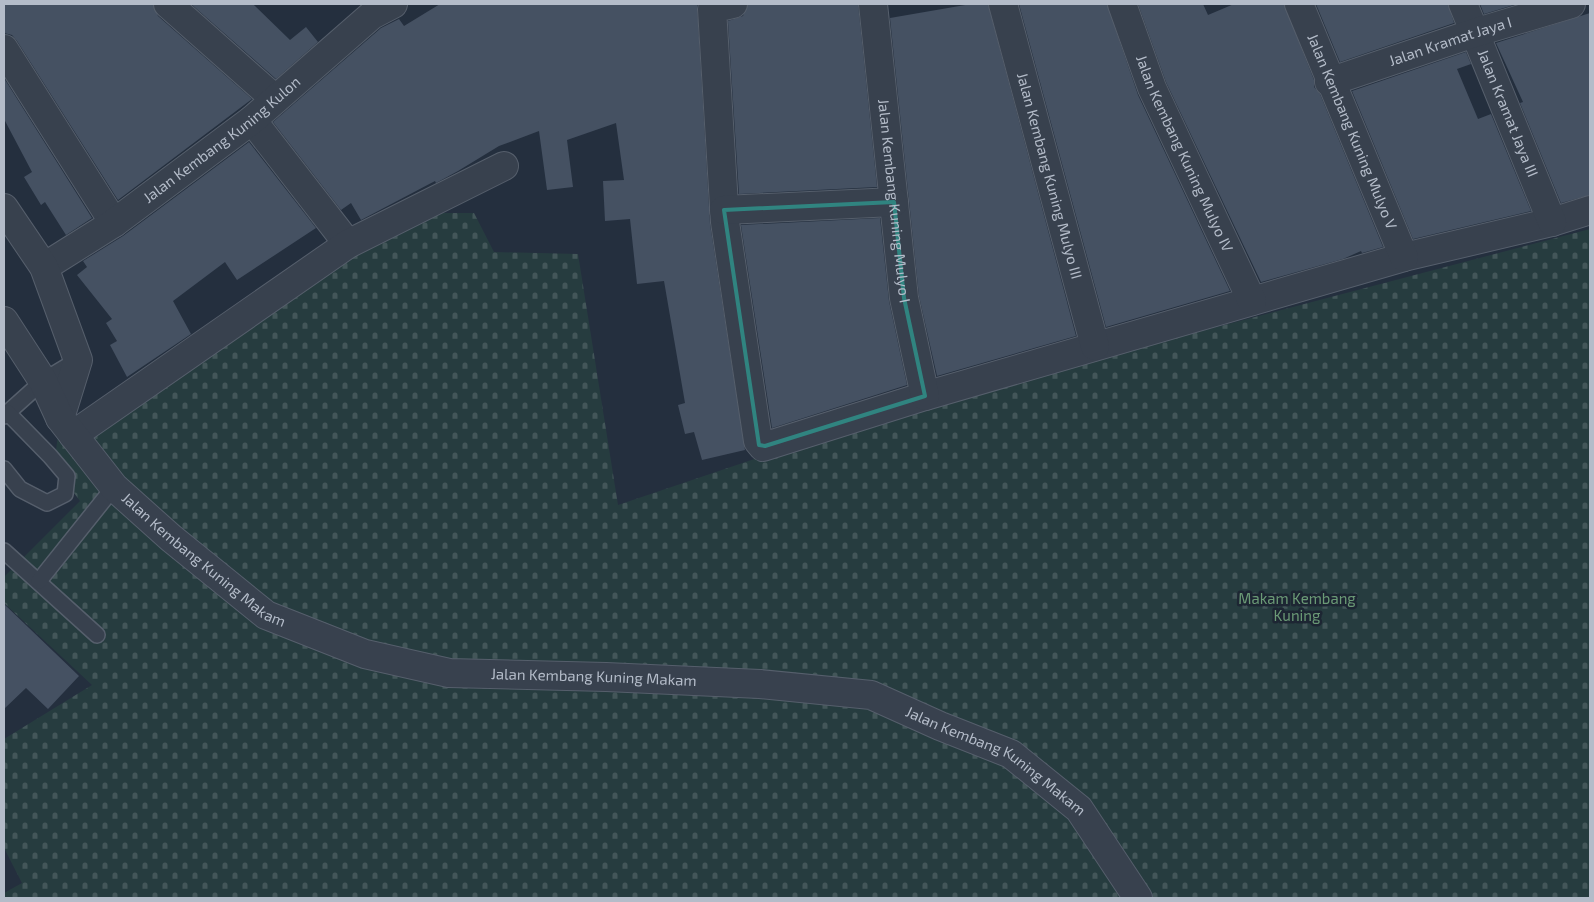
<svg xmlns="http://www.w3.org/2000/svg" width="1594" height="902" viewBox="0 0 1594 902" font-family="'Exo 2',sans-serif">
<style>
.cemetery{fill:url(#cemetery-stones)}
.building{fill:#455162}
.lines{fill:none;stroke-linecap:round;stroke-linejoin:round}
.service-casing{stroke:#565f6c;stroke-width:18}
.minor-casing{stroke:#565f6c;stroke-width:30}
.tertiary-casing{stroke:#565f6c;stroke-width:30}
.service{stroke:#38414e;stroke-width:15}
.minor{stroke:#38414e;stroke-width:28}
.tertiary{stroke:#38414e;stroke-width:28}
.marked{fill:none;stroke:#308480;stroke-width:4;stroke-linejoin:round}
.labels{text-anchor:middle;stroke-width:5;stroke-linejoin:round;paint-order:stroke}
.street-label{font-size:15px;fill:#b4bcc9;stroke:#1d2633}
.park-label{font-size:15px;fill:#6b9a76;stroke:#1d2633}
</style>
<defs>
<pattern id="cemetery-stones" width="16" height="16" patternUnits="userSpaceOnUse" patternTransform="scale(1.25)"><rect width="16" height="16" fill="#263c3f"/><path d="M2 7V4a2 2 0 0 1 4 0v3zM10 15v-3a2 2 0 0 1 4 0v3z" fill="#435659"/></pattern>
</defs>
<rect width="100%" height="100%" fill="#242f3e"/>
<path class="cemetery" d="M422 213H474L494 252 578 254 618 505 897 411 1590 229V898H4V893L22 883 4 848V739L92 685 4 603V577L80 501 54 466 58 435Z"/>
<g class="building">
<path d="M4 4H153L158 16 252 99 118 200 17 41 12 35 4 33Z"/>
<path d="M191 4H253L290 40 306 27 318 42 276 79Z"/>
<path d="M440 4H697L710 224 745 450 702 460 694 432 685 434 678 405 685 403 664 281 637 284 630 219 605 221 603 181 624 180 616 123 567 140 573 187 547 190 539 131 499 146 458 171 436 183 435 181 361 220 351 203 341 210 273 122 381 28 399 19 404 26Z"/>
<path d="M748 4H858L877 187 739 194 728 21 743 16Z"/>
<path d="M971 4H988L1076 336 937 376 919 296 890 18Z"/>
<path d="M1019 4H1107L1138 95 1230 291 1106 327Z"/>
<path d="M1138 4H1203L1208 15 1234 4H1284L1314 80V87L1320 94 1383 247 1362 253 1361 251 1343 259 1261 282 1166 82Z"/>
<path d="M1316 4H1448L1454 23 1340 62Z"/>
<path d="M1480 4H1517L1484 14Z"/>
<path d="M1590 13V195L1561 203 1520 103 1523 102 1496 43Z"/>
<path d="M1466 52 1471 64 1457 69 1478 119 1491 114 1531 211 1413 239 1352 91Z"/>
<path d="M4 78 92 218 66 235 45 202 41 205 24 177 32 172 4 119Z"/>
<path d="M249 142 316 228 237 280 225 262 173 301 191 334 127 377 110 345 117 341 106 323 112 319 77 275 87 267 83 261 123 236Z"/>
<path d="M880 218 889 301 907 385 772 428 741 225Z"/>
<path d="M4 604 79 676 48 709 26 688 4 709Z"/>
</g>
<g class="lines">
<g class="service-casing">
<g id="service">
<path d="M4 416 43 381 76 361"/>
<path d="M4 469 20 489 47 503 65 494 67 476 50 456 8 413"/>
<path d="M4 551 97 635"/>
<path d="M39 581 114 487"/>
</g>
</g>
<g class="minor-casing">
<g id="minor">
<path d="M168 4 275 99"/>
<path d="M733 4 712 9 725 222 758 441 763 447 925 396 1404 257 1552 222 1590 210"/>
<path id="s1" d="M873 4 904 298 925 396"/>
<path id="s2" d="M1003 4 1095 346"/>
<path id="s3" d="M1122 4 1152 88 1252 301"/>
<path id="s4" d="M1299 4 1404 257"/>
<path id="s5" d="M1463 4 1552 222"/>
<path d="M4 49 114 223"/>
<path id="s6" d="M1329 82 1474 33 1571 4"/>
<path d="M252 120 348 244"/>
<path d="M724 210 894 202"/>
<path id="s7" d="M44 267 114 223 252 120 372 15 393 4"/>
<path d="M73 435 348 244 504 166"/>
</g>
</g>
<g class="tertiary-casing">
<g id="tertiary">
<path d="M4 208 44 267 78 360 60 418"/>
<path id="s8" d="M4 321 43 381 60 418 114 487 171 538 266 615 365 654 449 673 606 677 760 684 871 695 940 726 1011 754 1079 809 1138 898"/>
</g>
</g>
<use href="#service" class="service"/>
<use href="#minor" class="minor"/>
<use href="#tertiary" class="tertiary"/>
</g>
<path class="marked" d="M894 202 904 298 925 396 765 446 759 445 724 210Z"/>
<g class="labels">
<g class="street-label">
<text dy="5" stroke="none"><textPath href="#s6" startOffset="128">Jalan Kramat Jaya I</textPath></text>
<text dy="5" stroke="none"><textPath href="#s5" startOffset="118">Jalan Kramat Jaya III</textPath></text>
<text dy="5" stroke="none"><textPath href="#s4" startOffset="138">Jalan Kembang Kuning Mulyo V</textPath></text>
<text dy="5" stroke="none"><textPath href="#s7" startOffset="219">Jalan Kembang Kuning Kulon</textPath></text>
<text dy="5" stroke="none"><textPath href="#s3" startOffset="162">Jalan Kembang Kuning Mulyo IV</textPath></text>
<text dy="5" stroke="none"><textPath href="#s2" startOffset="178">Jalan Kembang Kuning Mulyo III</textPath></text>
<text dy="5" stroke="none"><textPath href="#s1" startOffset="198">Jalan Kembang Kuning Mulyo I</textPath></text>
<text dy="5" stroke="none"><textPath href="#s8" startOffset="316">Jalan Kembang Kuning Makam</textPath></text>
<text dy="5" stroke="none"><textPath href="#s8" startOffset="736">Jalan Kembang Kuning Makam</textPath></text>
<text dy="5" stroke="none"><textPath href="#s8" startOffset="1156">Jalan Kembang Kuning Makam</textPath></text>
</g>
<g class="park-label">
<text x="1297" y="604">Makam Kembang<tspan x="1297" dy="17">Kuning</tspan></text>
</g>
</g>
<rect width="1594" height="902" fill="none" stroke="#b4bcc9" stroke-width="10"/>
</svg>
